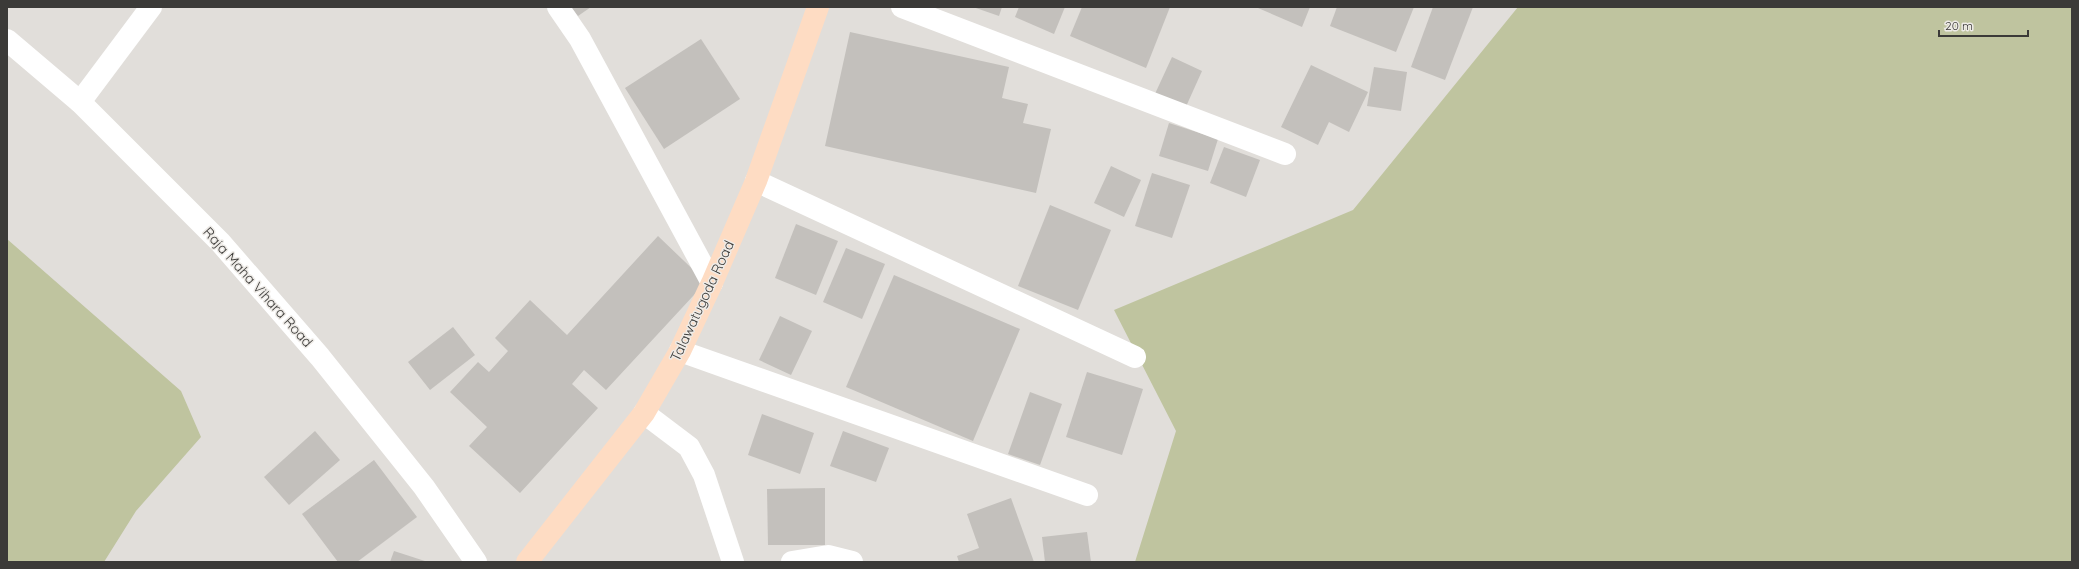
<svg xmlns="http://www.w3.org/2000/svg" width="2079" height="569" viewBox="0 0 2079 569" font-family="Quicksand,sans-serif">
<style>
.green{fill:#bfc49f}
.building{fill:#c3c0bc}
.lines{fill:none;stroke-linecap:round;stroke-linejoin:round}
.minor{stroke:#fff;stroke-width:22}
.major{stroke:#fedcc3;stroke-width:22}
.labels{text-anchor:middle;stroke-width:3;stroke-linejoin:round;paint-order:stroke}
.street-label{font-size:14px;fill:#3b3a38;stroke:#eeebe7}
</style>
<rect width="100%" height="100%" fill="#e1deda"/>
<g class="green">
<path d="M1518 7H2072V562H1135L1176 431 1114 310 1353 210Z"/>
<path d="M7 239 181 391 201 437 136 511 104 562H7Z"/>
</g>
<g class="building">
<path d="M571 7H591L578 16Z"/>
<path d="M973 7H1002L999 16Z"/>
<path d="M1019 7H1065L1054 34 1015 17Z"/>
<path d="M1082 7H1170L1146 68 1070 36Z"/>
<path d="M1258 7H1310L1302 27 1258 8Z"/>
<path d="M1337 7H1414L1396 52 1330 26Z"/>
<path d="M1433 7H1473L1445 80 1411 67Z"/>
<path d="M850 32 1009 67 1002 98 1028 104 1023 123 1051 129 1036 193 825 146Z"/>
<path d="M701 39 740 99 664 149 625 88Z"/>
<path d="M1172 57 1202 71 1184 111 1154 96Z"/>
<path d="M1311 65 1368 92 1349 132 1329 122 1318 145 1281 127Z"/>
<path d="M1374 67 1407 72 1401 111 1367 106Z"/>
<path d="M1169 123 1218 139 1208 171 1159 156Z"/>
<path d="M1224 147 1260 160 1246 197 1210 183Z"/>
<path d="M1111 166 1141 180 1124 217 1094 203Z"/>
<path d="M1152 173 1190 185 1172 238 1135 226Z"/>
<path d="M1050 205 1111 230 1078 310 1018 286Z"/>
<path d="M796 224 838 241 816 295 775 278Z"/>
<path d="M658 236 706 282 606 390 584 370 572 384 598 408 520 493 469 446 487 427 450 392 478 362 489 372 508 351 495 338 530 300 567 335Z"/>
<path d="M846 248 885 264 862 319 823 302Z"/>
<path d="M894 275 1020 329 973 441 846 387Z"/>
<path d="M780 316 812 331 791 375 759 360Z"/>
<path d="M453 327 475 355 430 390 408 362Z"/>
<path d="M1087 372 1143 389 1122 455 1066 437Z"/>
<path d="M1030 392 1062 404 1040 465 1008 454Z"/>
<path d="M762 414 814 433 800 474 748 455Z"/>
<path d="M315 431 340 460 289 505 264 477Z"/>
<path d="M843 431 889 448 876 482 830 466Z"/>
<path d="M374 460 417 517 357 562H338L302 514Z"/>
<path d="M825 488V545H768L767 489Z"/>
<path d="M1011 498 1034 562H959L957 556 979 548 967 514Z"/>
<path d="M1087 532 1091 562H1045L1042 537Z"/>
<path d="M394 551 428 562H390Z"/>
</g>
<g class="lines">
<g class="minor">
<path d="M558 7 580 39 712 283"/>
<path d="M902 7 1285 154"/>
<path d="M7 40 80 102 220 242 320 357 424 487 476 562"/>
<path d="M80 102 151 7"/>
<path d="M756 181 1135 357"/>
<path d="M680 351 1087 495"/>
<path d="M644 413 689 447 704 475 733 562"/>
<path d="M792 562 828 556 852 562"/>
</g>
<path class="major" d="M527 562 644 413 680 351 712 283 756 181 818 7"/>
</g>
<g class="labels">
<g class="street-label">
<text transform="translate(258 287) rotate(48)" y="5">Raja Maha Vihara Road</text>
<text transform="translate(702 301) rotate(-65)" y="5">Talawatugoda Road</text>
</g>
</g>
<rect width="2079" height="569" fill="none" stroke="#3b3a38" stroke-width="16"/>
<path d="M1939 30v6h89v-6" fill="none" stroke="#3b3a38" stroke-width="2"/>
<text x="1945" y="30" font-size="12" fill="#3b3a38" stroke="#eeebe7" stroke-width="3" paint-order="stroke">20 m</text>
</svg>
